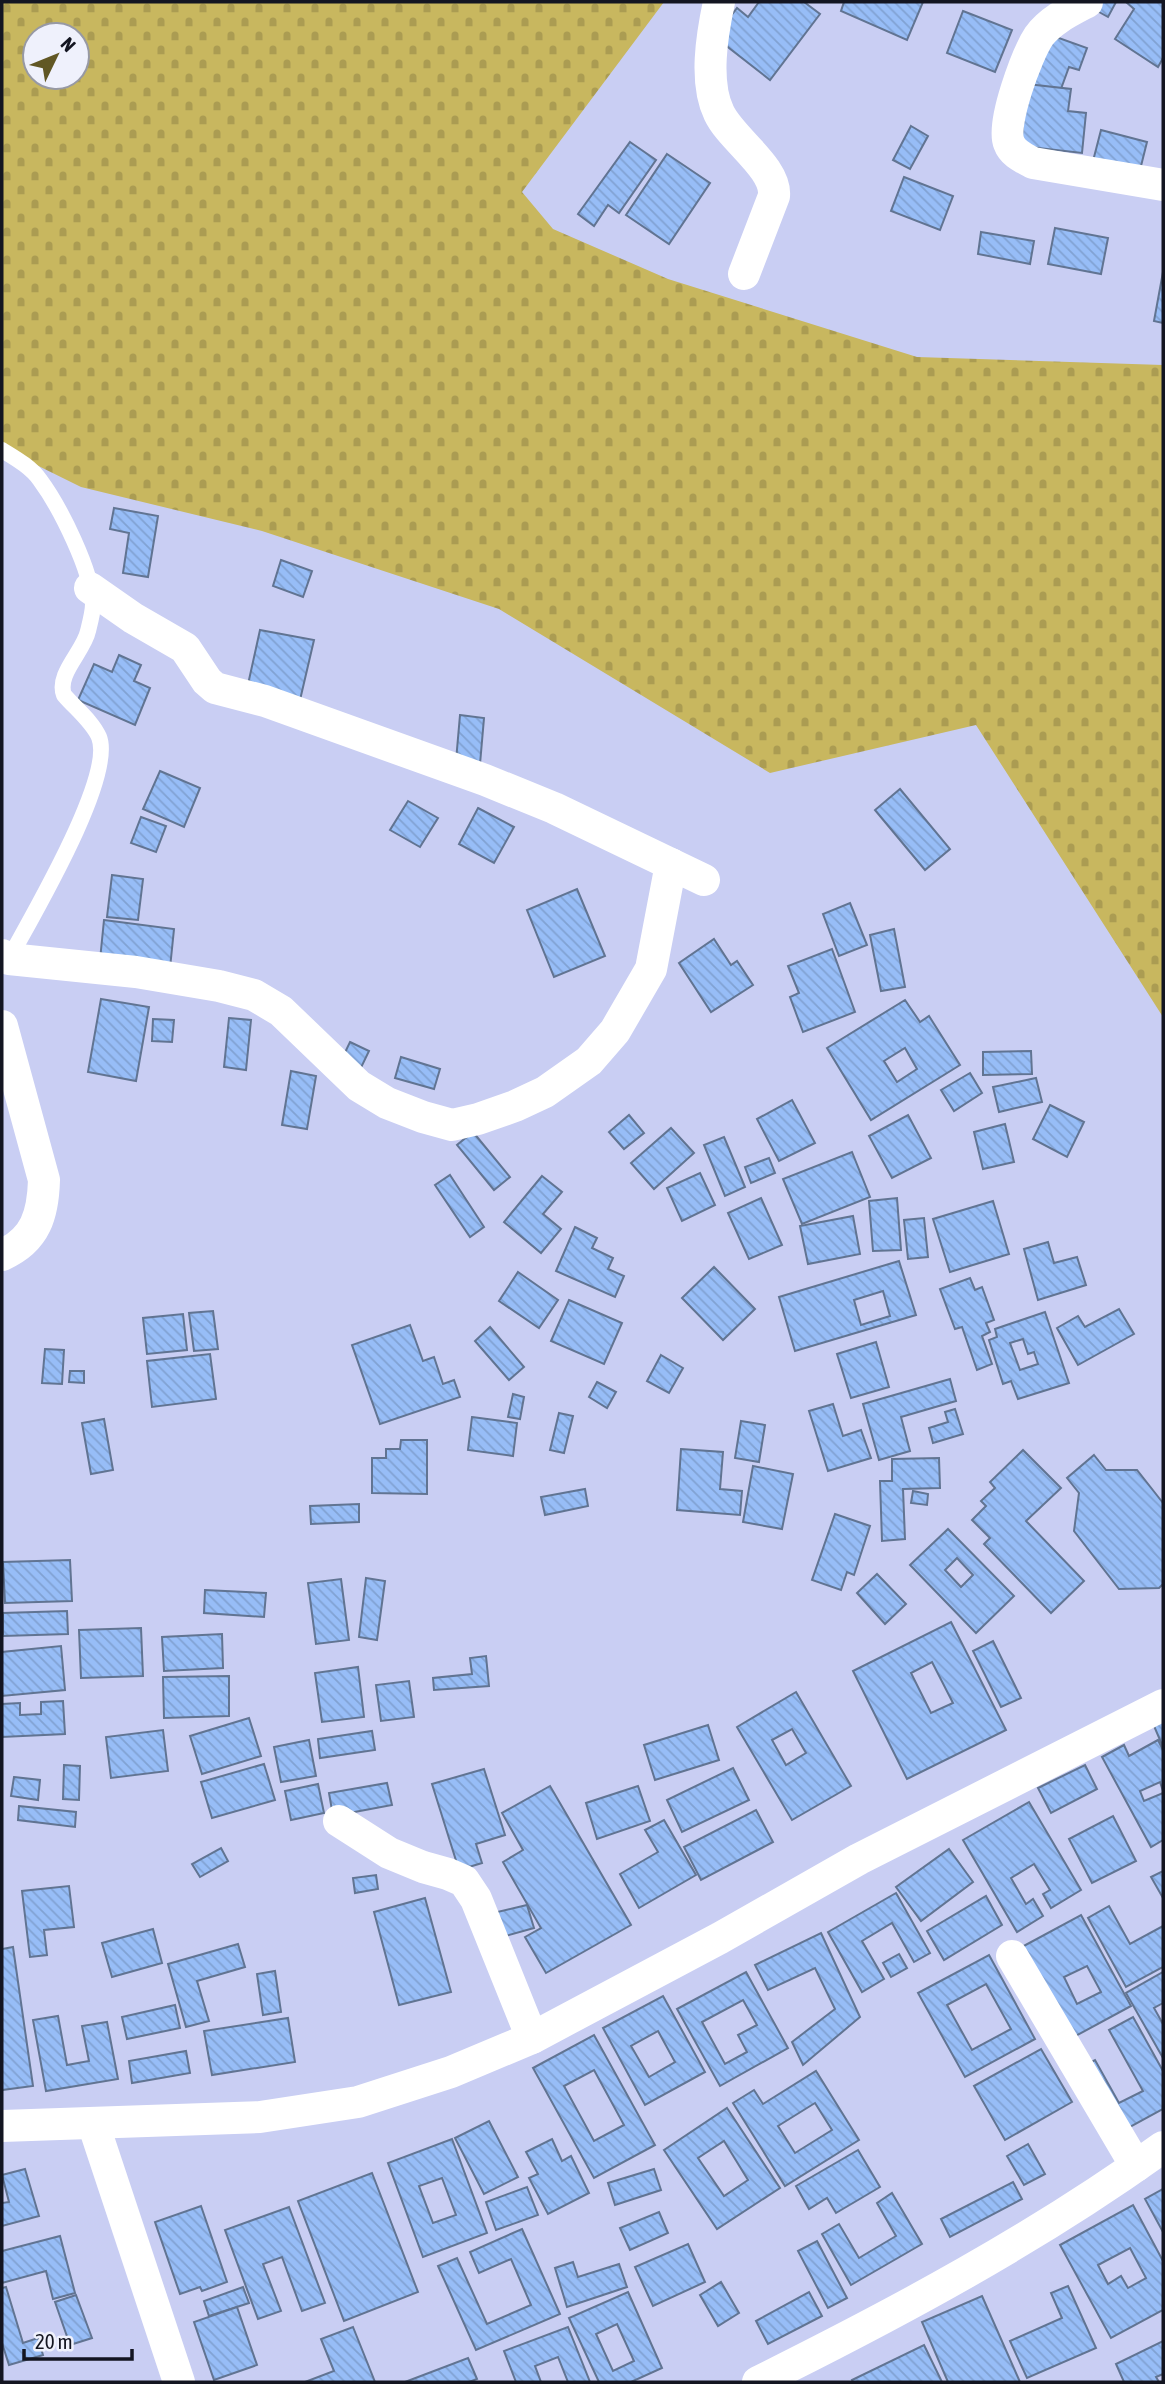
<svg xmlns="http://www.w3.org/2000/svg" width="1165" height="2384" viewBox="0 0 1165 2384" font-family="'Asap Condensed',sans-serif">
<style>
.cemetery{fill:url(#cemetery-stones);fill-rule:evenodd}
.building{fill:url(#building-back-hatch);stroke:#617492;stroke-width:2;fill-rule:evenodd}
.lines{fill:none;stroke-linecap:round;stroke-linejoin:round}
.lane{stroke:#fff;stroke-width:16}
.street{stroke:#fff;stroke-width:32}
</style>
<defs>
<pattern id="cemetery-stones" width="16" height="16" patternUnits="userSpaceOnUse" patternTransform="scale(1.75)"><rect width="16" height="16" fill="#c8b75f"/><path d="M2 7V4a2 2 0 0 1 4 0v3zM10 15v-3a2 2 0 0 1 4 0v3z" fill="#ab9c52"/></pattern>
<pattern id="building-back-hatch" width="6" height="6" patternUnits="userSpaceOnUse" patternTransform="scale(1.75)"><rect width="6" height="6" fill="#97bdf7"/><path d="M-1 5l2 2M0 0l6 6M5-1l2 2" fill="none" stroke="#81a2d3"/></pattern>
</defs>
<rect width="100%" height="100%" fill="#c9cef3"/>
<path class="cemetery" d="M2 2H664L522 192 553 229 668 279 917 357 1163 365V1017L976 725 770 773 499 609 262 531 81 487 2 448ZM35 35H77V77H35Z"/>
<g class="building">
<path d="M759 2H804L820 14 770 80 715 37 737 8 748 17Z"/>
<path d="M844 2H923L907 40 841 11Z"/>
<path d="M1093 2H1116L1108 17 1090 7Z"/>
<path d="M1126 2H1163V58L1158 67 1115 39 1134 9Z"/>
<path d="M963 11 1012 30 995 72 947 53Z"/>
<path d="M1042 32 1087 48 1079 70 1069 67 1058 97 1023 85Z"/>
<path d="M1027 84 1071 89 1068 111 1086 113 1082 153 1021 146Z"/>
<path d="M911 126 928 136 910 169 893 160Z"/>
<path d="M1101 130 1147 142 1139 174 1093 161Z"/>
<path d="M630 142 656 160 619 213 608 205 594 226 578 214Z"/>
<path d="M667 154 710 183 669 244 626 215Z"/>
<path d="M904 177 953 196 940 230 891 211Z"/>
<path d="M1055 228 1108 238 1101 274 1048 264Z"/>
<path d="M981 232 1034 241 1030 264 978 254Z"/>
<path d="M1163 272V323L1154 321Z"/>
<path d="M114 508 158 516 148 577 123 573 129 533 110 529Z"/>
<path d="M281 560 312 571 303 597 273 586Z"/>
<path d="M260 630 314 640 300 700 247 689Z"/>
<path d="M119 655 141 665 134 681 150 688 135 725 78 700 94 664 112 672Z"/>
<path d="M460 715 484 718 480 764 456 761Z"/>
<path d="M160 771 200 788 184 827 143 809Z"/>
<path d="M900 789 950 849 925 870 875 810Z"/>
<path d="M408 801 438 818 420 847 390 830Z"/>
<path d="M478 808 514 827 494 863 459 844Z"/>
<path d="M141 817 166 826 156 852 131 843Z"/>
<path d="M112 875 143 879 138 920 107 917Z"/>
<path d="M577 889 605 956 554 977 527 910Z"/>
<path d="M850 903 867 945 839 956 823 914Z"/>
<path d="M104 920 174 929 170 968 100 960Z"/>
<path d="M894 929 905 987 881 991 870 935Z"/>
<path d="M714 939 731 965 737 961 753 985 711 1012 679 963Z"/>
<path d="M832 949 855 1012 803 1032 790 997 799 993 788 966Z"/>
<path d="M101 999 149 1007 136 1081 88 1072Z"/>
<path d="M905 1000 920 1022 929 1016 960 1065 871 1120 827 1048ZM905 1048 917 1069 897 1082 884 1061Z"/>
<path d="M229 1018 251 1020 246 1070 224 1067Z"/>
<path d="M153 1019 174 1020 172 1042 152 1041Z"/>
<path d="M350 1042 369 1051 356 1078 337 1069Z"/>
<path d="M1031 1051 1032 1074 983 1075V1052Z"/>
<path d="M401 1057 440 1069 434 1089 395 1078Z"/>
<path d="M291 1071 316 1076 307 1129 282 1125Z"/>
<path d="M970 1073 982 1093 954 1111 941 1090Z"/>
<path d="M1036 1078 1042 1102 999 1112 993 1087Z"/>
<path d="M792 1100 815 1143 779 1161 757 1119Z"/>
<path d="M1050 1105 1084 1122 1067 1157 1033 1139Z"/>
<path d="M629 1115 644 1133 624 1149 609 1132Z"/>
<path d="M908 1115 931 1158 892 1178 869 1136Z"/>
<path d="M1005 1124 1014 1162 983 1169 974 1132Z"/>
<path d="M671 1128 694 1153 654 1189 631 1163Z"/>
<path d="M473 1132 510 1177 494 1190 457 1145Z"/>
<path d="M724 1137 745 1187 725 1196 704 1145Z"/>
<path d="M852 1152 870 1197 802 1224 783 1179Z"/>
<path d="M769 1158 775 1173 751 1183 745 1167Z"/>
<path d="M700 1173 715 1205 682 1221 667 1188Z"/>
<path d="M450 1175 484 1227 470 1237 435 1185Z"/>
<path d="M542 1176 562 1192 543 1214 561 1229 541 1253 504 1222Z"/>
<path d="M761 1198 782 1245 749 1259 728 1213Z"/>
<path d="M897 1198 901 1250 873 1251 869 1201Z"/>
<path d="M993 1201 1009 1254 950 1272 933 1219Z"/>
<path d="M853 1216 860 1254 808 1264 800 1226Z"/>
<path d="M924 1218 928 1257 908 1259 904 1220Z"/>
<path d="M575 1227 597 1238 592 1248 613 1258 608 1269 624 1276 615 1297 556 1271Z"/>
<path d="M1048 1242 1054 1263 1077 1257 1086 1285 1038 1300 1024 1249Z"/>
<path d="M899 1261 916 1315 795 1351 779 1297ZM883 1291 890 1316 861 1325 854 1300Z"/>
<path d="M714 1267 755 1309 723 1340 682 1298Z"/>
<path d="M518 1272 558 1300 539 1328 499 1301Z"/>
<path d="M970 1278 975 1290 982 1287 994 1320 986 1323 990 1332 982 1336 992 1364 977 1370 962 1327 955 1329 940 1289Z"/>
<path d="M569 1300 622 1323 604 1364 551 1341Z"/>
<path d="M1119 1309 1134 1334 1078 1365 1057 1328 1078 1316 1085 1327Z"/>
<path d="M213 1311 218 1349 194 1351 189 1313Z"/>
<path d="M1045 1312 1069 1383 1018 1399 1011 1381 1003 1384 989 1340 997 1337 995 1329ZM1023 1339 1028 1354 1034 1352 1038 1364 1020 1370 1010 1343Z"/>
<path d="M183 1314 187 1350 147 1354 143 1318Z"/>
<path d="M410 1325 423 1361 434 1357 443 1384 454 1380 460 1397 380 1424 352 1345Z"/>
<path d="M490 1327 524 1367 509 1380 475 1341Z"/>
<path d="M876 1342 889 1387 851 1398 837 1354Z"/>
<path d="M45 1349 64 1350 62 1384 42 1383Z"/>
<path d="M210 1354 216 1399 152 1407 147 1361Z"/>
<path d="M661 1355 683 1368 669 1393 647 1381Z"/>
<path d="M70 1371H84V1383L69 1382Z"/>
<path d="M950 1379 956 1401 901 1417 910 1451 879 1460 863 1404Z"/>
<path d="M597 1382 616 1392 607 1408 589 1397Z"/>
<path d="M513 1394 524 1397 520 1419 508 1417Z"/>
<path d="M833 1404 843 1436 861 1430 871 1458 828 1471 809 1411Z"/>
<path d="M955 1409 963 1434 933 1443 929 1428 948 1422 945 1412Z"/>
<path d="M559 1413 573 1416 564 1453 550 1450Z"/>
<path d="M472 1417 517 1423 513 1456 468 1450Z"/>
<path d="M104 1419 113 1470 91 1474 82 1423Z"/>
<path d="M741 1421 765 1425 759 1462 735 1458Z"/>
<path d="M401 1440H427V1494L372 1493V1458H386V1449H400Z"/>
<path d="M681 1449 723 1452 720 1489 742 1491 740 1515 677 1510Z"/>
<path d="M1023 1450 1061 1488 1026 1521 1084 1581 1051 1613 984 1544 990 1538 972 1520 986 1506 981 1501 995 1488 990 1482Z"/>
<path d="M1094 1455 1106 1470H1137L1163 1503V1584L1159 1588 1119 1589 1074 1531 1079 1493 1067 1478Z"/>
<path d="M939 1458 940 1488 903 1489 905 1539 882 1541 880 1481H892V1459Z"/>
<path d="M753 1466 793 1474 782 1529 743 1522Z"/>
<path d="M585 1489 588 1506 545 1515 541 1497Z"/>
<path d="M913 1491 928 1494 927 1505 911 1503Z"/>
<path d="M359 1504V1522L311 1524 310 1506Z"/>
<path d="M835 1514 870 1526 854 1575 847 1572 841 1590 812 1580Z"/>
<path d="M948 1529 1014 1596 976 1633 910 1565ZM957 1558 973 1575 961 1587 945 1570Z"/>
<path d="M70 1560 72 1601 5 1603 3 1562Z"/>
<path d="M877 1574 906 1604 885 1624 857 1593Z"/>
<path d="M366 1578 385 1581 377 1640 359 1637Z"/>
<path d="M341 1579 349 1640 316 1644 308 1583Z"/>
<path d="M205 1590 266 1593 264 1617 204 1613Z"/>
<path d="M67 1611 68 1634 3 1636V1613Z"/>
<path d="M951 1622 1006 1730 907 1779 853 1671ZM932 1662 953 1703 931 1713 911 1673Z"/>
<path d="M141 1628 143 1676 81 1678 79 1630Z"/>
<path d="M222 1634 223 1668 164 1671 162 1637Z"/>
<path d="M993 1641 1021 1698 1001 1707 973 1651Z"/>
<path d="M61 1646 65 1690 2 1696V1652Z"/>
<path d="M486 1656 489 1686 434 1690 433 1678 472 1674 470 1658Z"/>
<path d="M358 1667 364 1717 322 1722 315 1673Z"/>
<path d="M229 1676V1716L164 1718 163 1677Z"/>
<path d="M409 1681 414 1717 381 1721 376 1685Z"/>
<path d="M796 1692 851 1786 792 1820 737 1727ZM792 1729 806 1753 786 1765 772 1740Z"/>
<path d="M63 1701 65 1734 2 1737V1704L20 1703V1715L41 1714V1702Z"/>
<path d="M249 1718 261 1756 202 1774 190 1736Z"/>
<path d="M1163 1721V1747L1154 1726Z"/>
<path d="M708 1725 719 1760 655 1780 644 1745Z"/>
<path d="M163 1730 168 1771 111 1778 106 1737Z"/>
<path d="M372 1731 375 1750 320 1758 318 1739Z"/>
<path d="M309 1740 316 1776 281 1782 274 1747Z"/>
<path d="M1158 1740 1163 1750V1791L1160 1782 1140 1791 1144 1801 1163 1793V1840L1151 1847 1102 1757 1124 1745 1129 1756Z"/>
<path d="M264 1764 275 1800 212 1818 201 1782Z"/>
<path d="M64 1765 80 1766 79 1800 63 1799Z"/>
<path d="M1085 1765 1097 1789 1051 1813 1038 1788Z"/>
<path d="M733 1768 749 1800 682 1832 667 1800Z"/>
<path d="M484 1769 505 1835 476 1844 482 1863 459 1870 432 1784Z"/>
<path d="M14 1777 40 1780 38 1800 11 1796Z"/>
<path d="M387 1783 392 1805 333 1816 329 1793Z"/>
<path d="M318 1784 324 1813 291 1820 285 1791Z"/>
<path d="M550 1786 631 1925 546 1973 525 1937 541 1928 503 1862 523 1850 502 1813Z"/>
<path d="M638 1786 650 1821 597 1839 586 1803Z"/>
<path d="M1029 1802 1081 1890 1051 1908 1043 1894 1050 1890 1034 1864 1011 1878 1026 1904 1033 1899 1043 1916 1017 1932 963 1840Z"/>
<path d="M19 1806 76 1812 75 1827 18 1820Z"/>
<path d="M756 1810 773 1842 701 1880 684 1847Z"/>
<path d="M1113 1816 1136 1861 1092 1883 1069 1839Z"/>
<path d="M664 1820 696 1875 639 1908 620 1874 658 1852 645 1830Z"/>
<path d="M221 1848 228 1861 200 1877 192 1864Z"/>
<path d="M949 1849 973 1882 921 1921 896 1887Z"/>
<path d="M1163 1871V1898L1151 1877Z"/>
<path d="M376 1875 378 1889 355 1893 353 1878Z"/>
<path d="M69 1886 74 1927 44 1930 47 1955 30 1957 22 1891Z"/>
<path d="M896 1893 930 1953 914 1962 892 1923 862 1941 884 1979 862 1992 828 1932Z"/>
<path d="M986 1896 1002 1925 944 1960 927 1931Z"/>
<path d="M425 1898 451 1992 399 2005 374 1912Z"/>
<path d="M527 1905 534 1928 495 1939 489 1914Z"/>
<path d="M1109 1906 1130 1944 1163 1926V1967L1126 1987 1088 1918Z"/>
<path d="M1081 1915 1131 2006 1070 2039 1020 1948ZM1087 1966 1101 1992 1077 2004 1064 1977Z"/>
<path d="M153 1929 162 1963 112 1977 102 1943Z"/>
<path d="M821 1933 860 2017 803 2065 792 2042 835 2009 815 1968 768 1990 755 1965Z"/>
<path d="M238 1944 245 1967 197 1981 209 2021 186 2027 168 1964Z"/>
<path d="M13 1947 33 2086 2 2090V1949Z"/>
<path d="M899 1954 907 1968 891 1977 883 1963Z"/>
<path d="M989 1955 1035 2039 965 2077 918 1993ZM986 1984 1011 2029 972 2050 947 2005Z"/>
<path d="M275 1971 281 2012 263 2015 257 1974Z"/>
<path d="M746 1972 788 2048 720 2086 677 2009ZM743 2000 757 2025 738 2035 747 2052 725 2064 702 2022Z"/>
<path d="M1163 1972V2003L1154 2008 1163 2024V2058L1126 1993Z"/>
<path d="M663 1996 705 2072 645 2105 603 2028ZM658 2031 675 2062 649 2077 631 2046Z"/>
<path d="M175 2005 180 2028 127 2039 122 2017Z"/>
<path d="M58 2016 67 2065 89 2061 82 2026 107 2022 118 2079 46 2091 33 2020Z"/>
<path d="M1133 2017 1163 2071V2109L1108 2139 1072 2072 1095 2060 1119 2103 1143 2091 1109 2030Z"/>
<path d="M288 2018 295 2062 212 2075 204 2031Z"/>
<path d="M594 2035 655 2145 594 2178 533 2068ZM594 2070 624 2125 594 2141 564 2086Z"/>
<path d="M1041 2049 1072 2102 1005 2140 974 2086Z"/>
<path d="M186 2051 190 2073 132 2083 129 2061Z"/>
<path d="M816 2071 859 2140 785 2186 733 2103 754 2090 763 2104ZM815 2103 832 2130 795 2153 778 2126Z"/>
<path d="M727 2108 780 2188 717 2229 664 2150ZM724 2141 748 2180 724 2196 698 2158Z"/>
<path d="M489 2121 518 2177 484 2194 455 2138Z"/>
<path d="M452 2139 487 2233 423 2257 388 2163ZM442 2178 456 2215 433 2223 419 2186Z"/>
<path d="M552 2139 562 2161 571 2156 589 2193 548 2214 529 2178 538 2174 526 2152Z"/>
<path d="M1028 2144 1045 2174 1024 2185 1007 2156Z"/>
<path d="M858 2150 880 2187 836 2213 827 2198 809 2209 796 2186Z"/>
<path d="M25 2169 39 2216 2 2226V2203L9 2202 2 2175Z"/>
<path d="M654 2169 661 2190 615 2205 608 2183Z"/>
<path d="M372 2173 418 2292 344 2321 298 2201Z"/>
<path d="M1013 2182 1022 2199 950 2237 941 2219Z"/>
<path d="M527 2187 538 2215 496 2230 486 2202Z"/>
<path d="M1163 2189V2232L1145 2199Z"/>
<path d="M892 2193 922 2244 851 2285 822 2234 839 2224 859 2258 896 2236 877 2203Z"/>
<path d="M1133 2205 1163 2261V2310L1111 2338 1060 2245ZM1130 2248 1146 2278 1128 2288 1121 2276 1108 2284 1098 2265Z"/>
<path d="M201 2206 227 2282 202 2291 200 2287 180 2294 155 2222Z"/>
<path d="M289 2207 325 2303 302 2311 282 2257 263 2264 281 2311 258 2319 225 2230Z"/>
<path d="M659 2212 668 2233 630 2250 620 2228Z"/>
<path d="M522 2229 560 2314 476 2350 438 2266 457 2258 487 2324 531 2305 511 2259 479 2273 470 2252Z"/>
<path d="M60 2236 75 2293 53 2299 46 2271 2 2283V2251Z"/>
<path d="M817 2241 847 2298 828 2308 798 2251Z"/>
<path d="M688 2244 705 2282 653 2306 635 2267Z"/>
<path d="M573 2262 578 2277 619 2264 627 2287 567 2307 555 2268Z"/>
<path d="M721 2282 739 2313 718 2326 700 2295Z"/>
<path d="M1068 2286 1096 2348 1027 2378 1010 2341 1062 2318 1051 2293Z"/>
<path d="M6 2287 23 2343 38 2338 43 2355 9 2365 2 2343V2288Z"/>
<path d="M243 2287 249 2303 209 2316 204 2301Z"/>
<path d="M628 2292 662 2368 631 2382H599L569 2318ZM617 2324 634 2361 613 2371 596 2334Z"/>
<path d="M809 2292 822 2316 768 2344 756 2321Z"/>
<path d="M76 2295 92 2338 70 2345 55 2302Z"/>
<path d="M982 2296 1020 2382H948L922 2322Z"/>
<path d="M237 2307 257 2365 214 2380 194 2322Z"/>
<path d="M353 2327 375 2382H305L334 2371 321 2339Z"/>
<path d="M568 2327 590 2382H568L558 2357 535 2366 541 2382H516L504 2351Z"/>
<path d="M1163 2341V2374L1156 2377 1159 2382H1124L1116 2364Z"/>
<path d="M924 2345 942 2382H853L852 2380Z"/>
<path d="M468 2358 477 2379 469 2382H405Z"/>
</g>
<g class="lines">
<path class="lane" d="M2 450C15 458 31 467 40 480 60 507 92 571 93 604 93 612 90 623 88 631 84 651 56 674 64 695 75 708 92 721 99 737 115 777 31 918 9 959"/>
<g class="street">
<path d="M719 2C712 35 704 82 719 113 731 139 777 168 774 196L744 274"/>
<path d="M1087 2C1070 11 1051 20 1039 36 1027 54 1001 124 1009 143 1013 154 1024 158 1033 163L1163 185"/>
<path d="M90 588 133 618 185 648 207 681 215 688 265 701 485 780 554 808 704 880"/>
<path d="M2 955 9 959 136 972 219 986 254 995 281 1011 359 1086 387 1103 423 1117 452 1125 478 1119 515 1106 545 1092 589 1061 615 1031 651 969 671 864"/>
<path d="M2 1026 44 1180C43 1214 36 1240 2 1255"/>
<path d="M339 1821 389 1853 423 1867 448 1874 464 1881 476 1899 532 2038"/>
<path d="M1012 1956 1136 2166"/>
<path d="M93 2123 179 2382"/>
<path d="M2 2126 260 2117 358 2102 451 2072 532 2038 720 1938 859 1859 1163 1705"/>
<path d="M758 2382C897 2313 1037 2238 1163 2147"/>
</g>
</g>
<rect width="1165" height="2384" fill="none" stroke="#131521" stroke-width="7"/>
<g transform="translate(56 56) rotate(47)"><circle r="33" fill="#eff1fc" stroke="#9799a4" stroke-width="2"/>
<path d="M0-5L12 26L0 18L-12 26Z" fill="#615724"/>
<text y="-10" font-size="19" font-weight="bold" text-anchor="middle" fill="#131521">N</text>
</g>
<path d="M24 2349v10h108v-10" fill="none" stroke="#131521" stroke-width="3.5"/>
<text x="35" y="2349" font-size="21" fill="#131521" stroke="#eff1fc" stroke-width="5" paint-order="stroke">20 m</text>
</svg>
